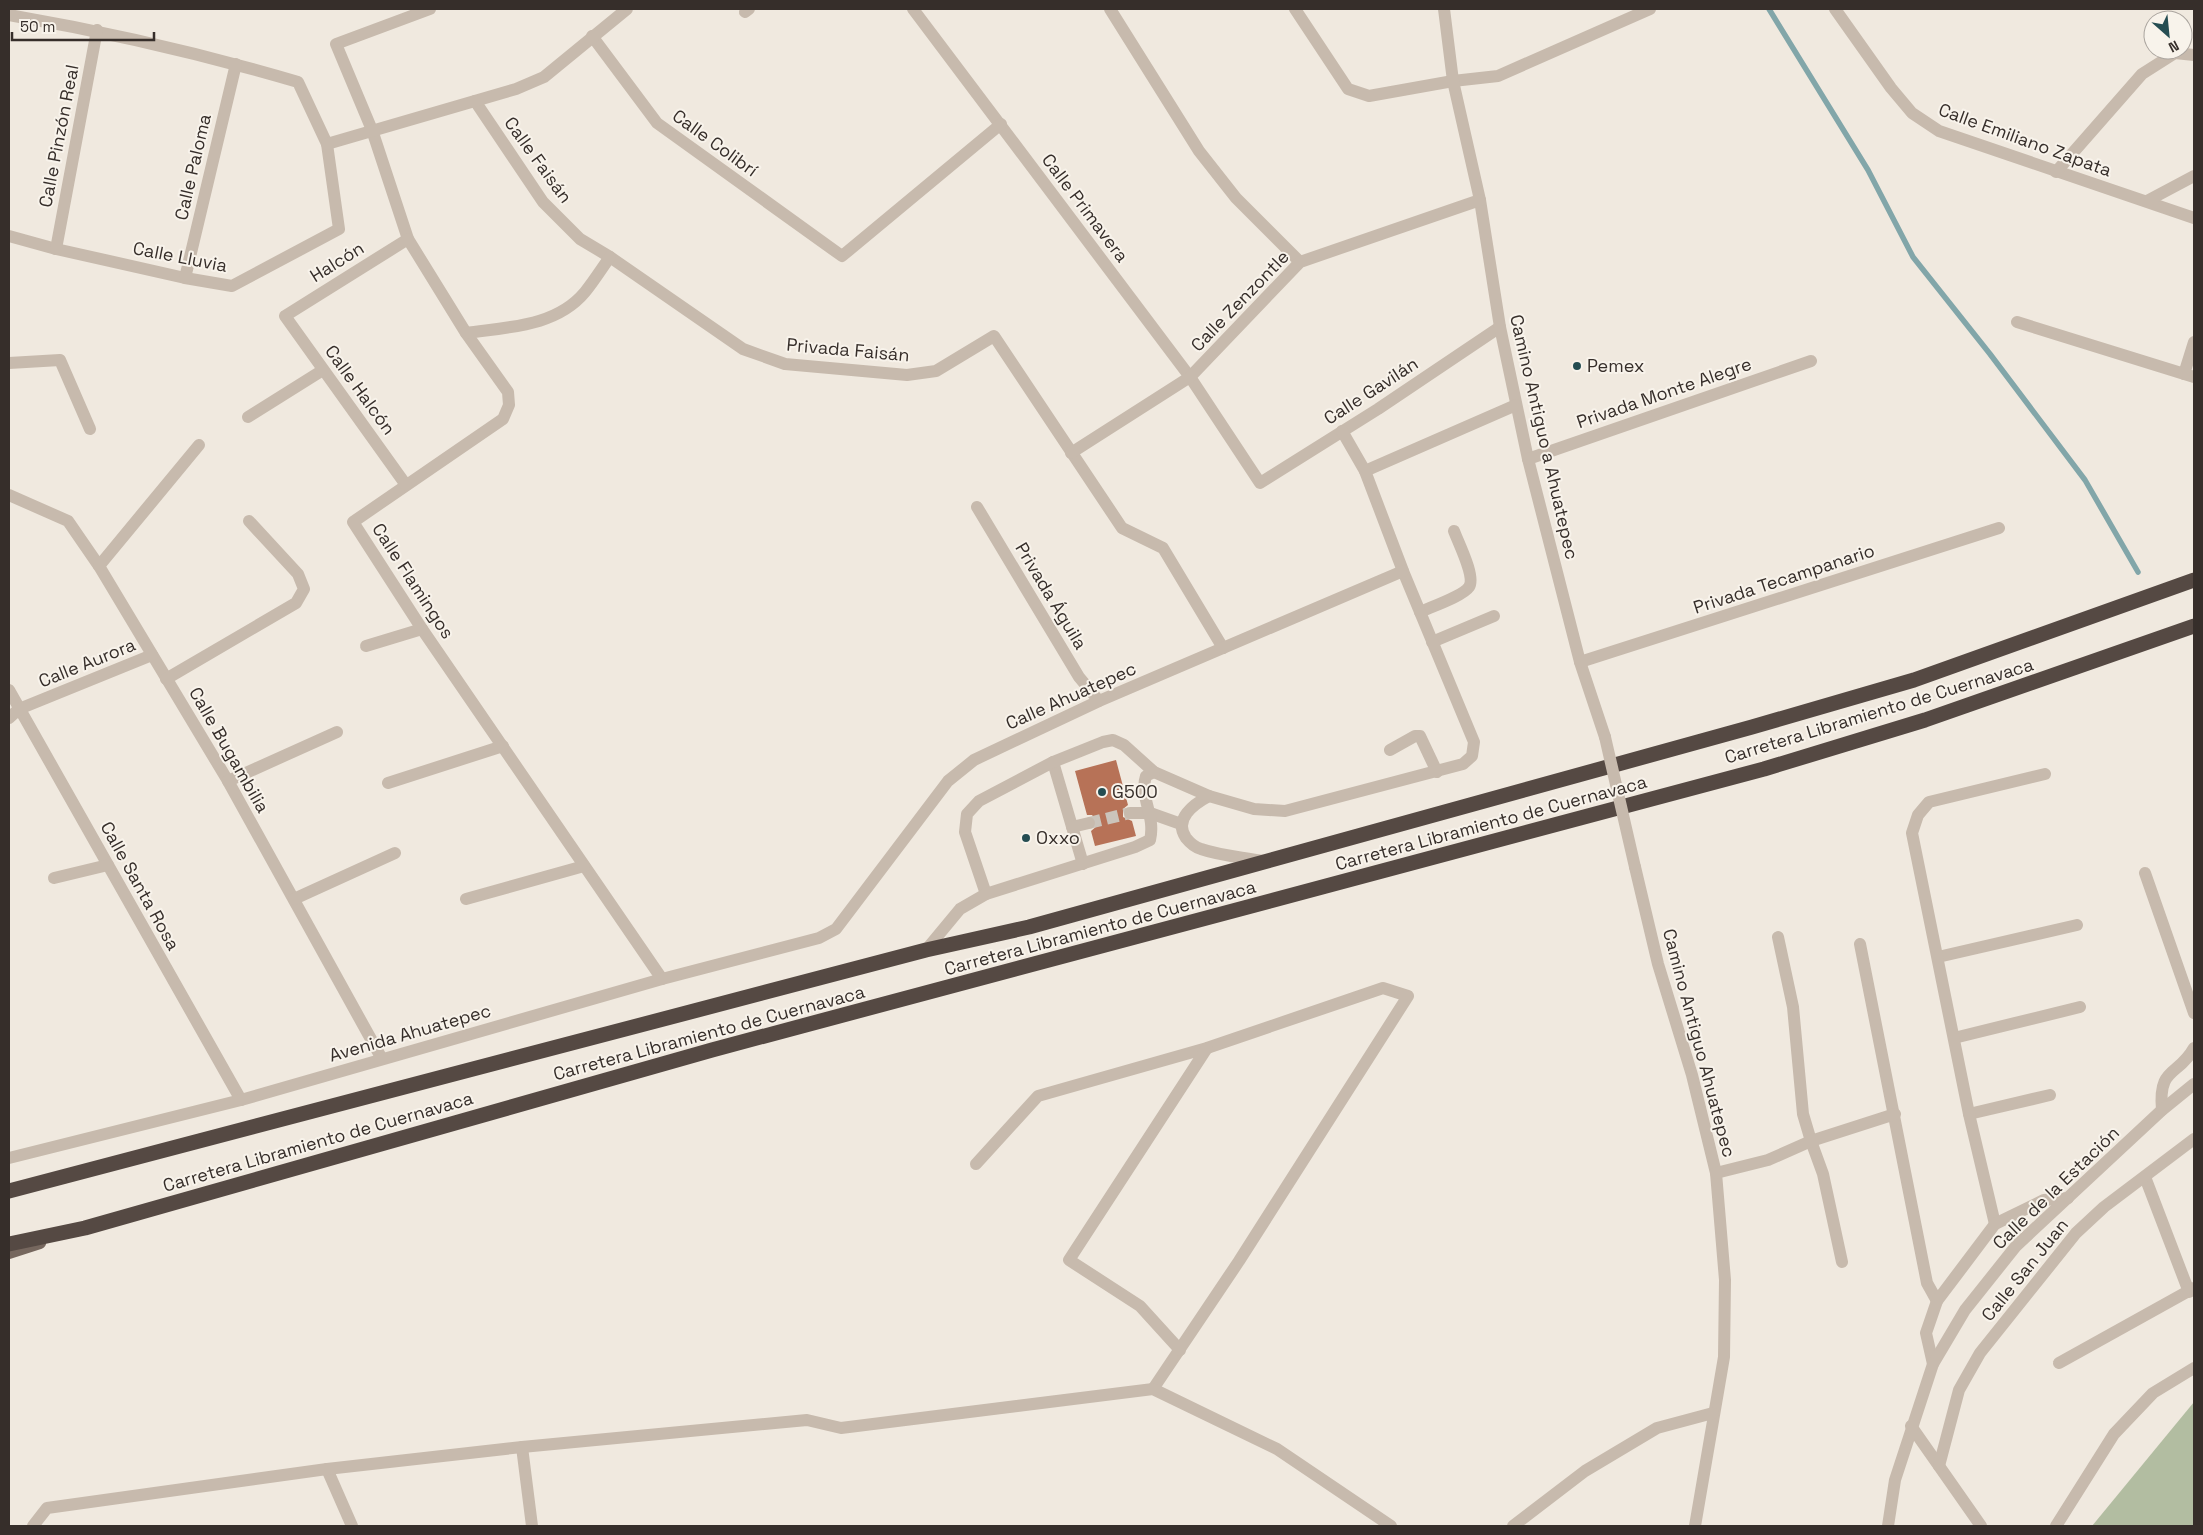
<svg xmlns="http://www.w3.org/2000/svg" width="2203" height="1535" viewBox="0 0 2203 1535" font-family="'Space Grotesk',sans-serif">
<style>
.green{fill:#b2bda1}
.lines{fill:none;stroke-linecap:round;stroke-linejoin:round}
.stream{stroke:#82a6a9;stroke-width:5.5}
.building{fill:#b77257}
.minor-tunnel{stroke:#cbc4bb;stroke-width:12;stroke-dasharray:12 6;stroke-linecap:butt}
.minor{stroke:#c7baad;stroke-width:12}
.major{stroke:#76675e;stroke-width:12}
.highway{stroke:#554943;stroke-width:15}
.minor-bridge{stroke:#c7baad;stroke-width:12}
.poi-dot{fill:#254d52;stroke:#f8f3eb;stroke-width:2}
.labels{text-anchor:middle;stroke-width:4;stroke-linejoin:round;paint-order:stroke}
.street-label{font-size:18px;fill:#362e2a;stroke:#f8f3eb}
.poi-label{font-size:18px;fill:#362e2a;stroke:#f8f3eb;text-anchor:start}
</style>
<rect width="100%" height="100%" fill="#f0e9df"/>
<path class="green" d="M2194 1402V1526H2092Z"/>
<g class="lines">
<path class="stream" d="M1769 9 1868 170 1913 257 1990 354 2085 480 2138 572"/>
</g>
<path class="building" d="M1116 760 1128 805 1123 809V817L1132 821 1136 836 1095 846 1091 831 1097 826V821L1092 815H1087L1075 771Z"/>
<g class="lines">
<path class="minor-tunnel" d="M1089 823 1130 813"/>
<g class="minor">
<path d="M430 9 336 44 372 130 408 239 466 333 508 392 509 405 503 419 353 522 422 629 662 979"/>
<path d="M913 9 1190 377 1260 483 1378 409 1500 327"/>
<path d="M1110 9 1199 151 1236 198 1300 262"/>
<path d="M1295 9 1348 89 1369 96 1453 81 1498 76 1650 9"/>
<path d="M1444 9 1453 81 1480 200 1500 327 1528 459 1580 662 1605 737"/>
<path d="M1835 9 1891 88 1912 113 1939 131 2194 218"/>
<path d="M745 12 749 9"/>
<path d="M9 15C107 32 203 54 298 82L327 144 339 229 232 286 185 278 56 249 9 236"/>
<path d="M592 36 657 123 842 256 1001 124"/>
<path d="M475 101 543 202 580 239 610 257 743 349 785 364 907 375 936 371 994 336 1122 528 1163 548 1223 648"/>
<path d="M327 144 516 89 544 77 627 9"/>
<path d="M2056 172 2142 74 2175 53 2194 55"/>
<path d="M2147 201 2194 176"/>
<path d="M56 249 97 30"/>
<path d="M185 278 236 64"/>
<path d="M2017 322 2194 377"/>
<path d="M466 333C507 327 556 327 585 292 594 281 602 268 610 257"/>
<path d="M9 363 60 360 90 429"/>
<path d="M2184 374 2194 342"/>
<path d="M248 417 323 370"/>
<path d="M1071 453 1190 377 1300 262 1480 200"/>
<path d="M1528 459 1811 361"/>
<path d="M1365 471 1516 405"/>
<path d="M406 485 285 316 408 239"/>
<path d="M9 495 68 521 99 566 228 781 382 1059"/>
<path d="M977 507 1079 677 1099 701"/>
<path d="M99 566 199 445"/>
<path d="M1420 612C1431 607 1463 596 1469 587 1476 577 1458 542 1454 531"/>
<path d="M1432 642 1494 616"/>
<path d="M366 646 422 629"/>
<path d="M1580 662 1999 528"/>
<path d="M166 679 296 603 304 589 298 574 249 521"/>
<path d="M9 690 241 1100"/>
<path d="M9 718 19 709 152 655"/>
<path d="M1390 750 1415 736H1420L1437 772"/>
<path d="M1053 762 1083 864"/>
<path d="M228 781 337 732"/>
<path d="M388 783 503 746"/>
<path d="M1209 796C1194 804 1173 819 1186 838 1190 843 1194 847 1201 849 1221 856 1243 857 1263 861"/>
<path d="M1130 813H1150L1181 824"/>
<path d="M1072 827 1089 823"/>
<path d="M1635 867 1658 964 1692 1075 1716 1173 1725 1280 1724 1357 1695 1526"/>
<path d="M2145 873 2194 1013"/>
<path d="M54 878 108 865"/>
<path d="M986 894 965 832 967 814 979 801 1053 762 1103 742 1113 740 1124 745 1154 772 1209 796 1254 809 1285 811 1463 764 1472 756 1474 742 1403 571 1365 471 1342 431"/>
<path d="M294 899 395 853"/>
<path d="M466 899 584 866"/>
<path d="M1778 937 1793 1007 1803 1114 1811 1141 1823 1174 1842 1262"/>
<path d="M1860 944 1927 1283 1937 1301"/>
<path d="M926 950 960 909 986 894 1135 847 1150 840C1156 816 1139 797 1146 776L1154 772"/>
<path d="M1938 957 2077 925"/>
<path d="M1954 1038 2080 1007"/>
<path d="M2162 1110C2158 1066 2178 1077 2194 1048"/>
<path d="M1969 1114 2050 1095"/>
<path d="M9 1158 241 1100 662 979 819 938 836 929 948 781 974 760 1099 701 1403 571"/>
<path d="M976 1164 1038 1096 1207 1048 1383 988 1408 996 1239 1261 1153 1389"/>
<path d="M1716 1173 1768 1160 1811 1141 1895 1114"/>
<path d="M2145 1177 2189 1292"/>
<path d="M1995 1224 1969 1114 1912 833 1918 815 1929 802 2045 774"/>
<path d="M1180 1350 1140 1306 1069 1260 1207 1048"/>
<path d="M2059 1363 2194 1288"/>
<path d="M1933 1364 1926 1333 1937 1301 1995 1224 2044 1200 2068 1198"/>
<path d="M1911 1426 1981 1526"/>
<path d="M522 1447 532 1526"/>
<path d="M1939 1466 1959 1390 1980 1353 2076 1233 2104 1207 2194 1139"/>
<path d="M327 1469 352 1526"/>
<path d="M33 1526 47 1508 327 1469 522 1447 807 1420 841 1428 1153 1389 1277 1449 1391 1526"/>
<path d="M1513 1526 1585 1471 1657 1428 1713 1413"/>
<path d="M1888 1526 1895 1480 1933 1364 1965 1310 2016 1246 2162 1110 2194 1084"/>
<path d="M2056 1526 2114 1434 2153 1393 2194 1368"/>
</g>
<path class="major" d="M9 1253 40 1243"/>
<g class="highway">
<path d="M9 1191 926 950 1029 927 1752 727 1914 680 2194 580"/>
<path d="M9 1244 85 1228 712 1050 1764 769 1925 720 2194 626"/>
</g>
<path class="minor-bridge" d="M1605 737 1635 867"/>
</g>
<g class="poi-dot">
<circle cx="1577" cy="366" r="5"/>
<circle cx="1102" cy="792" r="5"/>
<circle cx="1026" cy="838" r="5"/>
</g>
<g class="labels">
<g class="street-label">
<text transform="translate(59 136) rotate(-79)" y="6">Calle Pinzón Real</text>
<text transform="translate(2025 140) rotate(20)" y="6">Calle Emiliano Zapata</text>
<text transform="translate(715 143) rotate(36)" y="6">Calle Colibrí</text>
<text transform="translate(538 160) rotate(54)" y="6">Calle Faisán</text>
<text transform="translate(193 167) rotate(-77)" y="6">Calle Paloma</text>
<text transform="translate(1085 208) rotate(53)" y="6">Calle Primavera</text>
<text transform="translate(180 257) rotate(11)" y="6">Calle Lluvia</text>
<text transform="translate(337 262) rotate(-32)" y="6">Halcón</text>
<text transform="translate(1240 301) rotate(-46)" y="6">Calle Zenzontle</text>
<text transform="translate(848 350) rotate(5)" y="6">Privada Faisán</text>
<text transform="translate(360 390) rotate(54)" y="6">Calle Halcón</text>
<text transform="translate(1371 391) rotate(-33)" y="6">Calle Gavilán</text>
<text transform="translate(1664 393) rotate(-19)" y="6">Privada Monte Alegre</text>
<text transform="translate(1544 437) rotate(77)" y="6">Camino Antiguo a Ahuatepec</text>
<text transform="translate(1784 579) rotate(-18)" y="6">Privada Tecampanario</text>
<text transform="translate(413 581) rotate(57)" y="6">Calle Flamingos</text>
<text transform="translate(1051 596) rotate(59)" y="6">Privada Águila</text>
<text transform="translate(87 663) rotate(-22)" y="6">Calle Aurora</text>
<text transform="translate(1071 696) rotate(-24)" y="6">Calle Ahuatepec</text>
<text transform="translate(1879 711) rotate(-17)" y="6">Carretera Libramiento de Cuernavaca</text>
<text transform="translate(229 750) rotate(60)" y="6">Calle Bugambilia</text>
<text transform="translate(1491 823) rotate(-15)" y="6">Carretera Libramiento de Cuernavaca</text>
<text transform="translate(140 886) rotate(61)" y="6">Calle Santa Rosa</text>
<text transform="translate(1100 928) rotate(-15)" y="6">Carretera Libramiento de Cuernavaca</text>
<text transform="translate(410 1033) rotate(-16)" y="6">Avenida Ahuatepec</text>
<text transform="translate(709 1033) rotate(-15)" y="6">Carretera Libramiento de Cuernavaca</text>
<text transform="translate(1699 1043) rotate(75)" y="6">Camino Antiguo Ahuatepec</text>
<text transform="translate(318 1142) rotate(-16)" y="6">Carretera Libramiento de Cuernavaca</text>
<text transform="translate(2056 1188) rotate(-44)" y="6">Calle de la Estación</text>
<text transform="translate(2025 1270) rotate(-51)" y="6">Calle San Juan</text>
</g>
<g class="poi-label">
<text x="1587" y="372">Pemex</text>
<text x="1112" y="798">G500</text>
<text x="1036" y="844">Oxxo</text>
</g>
</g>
<rect width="2203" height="1535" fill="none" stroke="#362e2a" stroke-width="20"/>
<g transform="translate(2168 35) rotate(153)"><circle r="24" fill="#f8f3eb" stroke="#aaa49e"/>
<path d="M0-4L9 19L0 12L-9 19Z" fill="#254d52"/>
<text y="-8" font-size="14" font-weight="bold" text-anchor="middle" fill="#362e2a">N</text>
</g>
<path d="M12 32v8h142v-8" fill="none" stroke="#362e2a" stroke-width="2.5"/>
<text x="20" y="32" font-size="15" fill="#362e2a" stroke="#f8f3eb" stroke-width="4" paint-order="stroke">50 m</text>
</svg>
